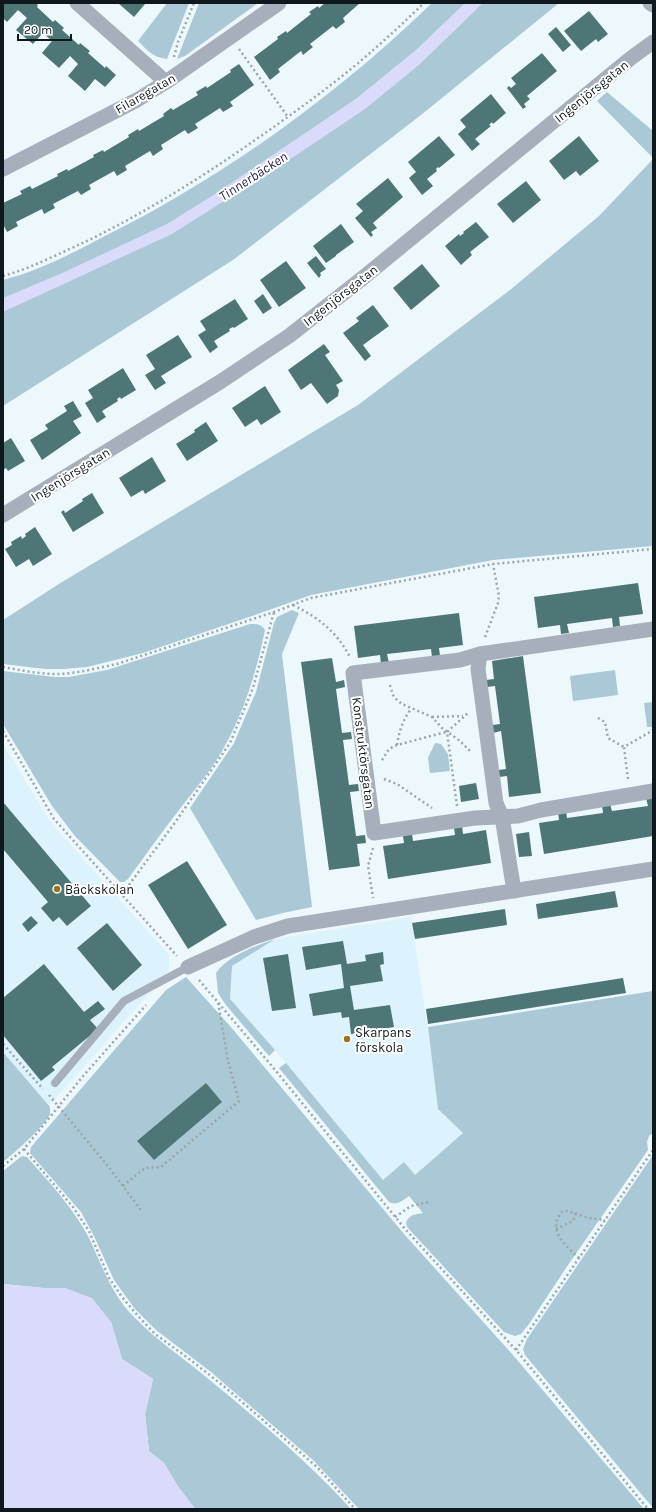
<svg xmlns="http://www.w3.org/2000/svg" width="656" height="1512" viewBox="0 0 656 1512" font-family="Karla,sans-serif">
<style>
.built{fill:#dcf2fc}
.green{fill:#aac8d5}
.water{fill:#dadafa}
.building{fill:#4f7677}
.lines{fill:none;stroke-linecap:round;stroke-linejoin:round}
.path{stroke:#9ba5aa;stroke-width:2.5;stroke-dasharray:2 3;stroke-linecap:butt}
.service{stroke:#a6afbb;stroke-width:8}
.minor{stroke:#a6afbb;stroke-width:15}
.poi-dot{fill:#9b7421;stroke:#fff;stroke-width:1.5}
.labels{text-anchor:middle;stroke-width:4;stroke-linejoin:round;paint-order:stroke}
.street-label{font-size:13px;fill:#0f191d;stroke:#fff}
.poi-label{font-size:13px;fill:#0f191d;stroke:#fff;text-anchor:start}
.water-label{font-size:14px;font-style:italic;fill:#27234d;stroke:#fff}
</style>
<rect width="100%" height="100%" fill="#edf8fd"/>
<g class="built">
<path d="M3 744 51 823 169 955V971L49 1106 3 1052Z"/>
<path d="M411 917 434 1073 438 1109 463 1133 415 1175 383 1181 286 1063 230 999 232 966 275 939Z"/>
</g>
<g class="green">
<path d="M167 3H189L167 59C152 57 148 51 138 41Z"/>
<path d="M199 3H258L185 56 177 59Z"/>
<path d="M432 3H559L421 115 233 260 3 406V280C38 271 71 254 103 237 222 178 336 96 432 3Z"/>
<path d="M607 92 653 131V158L597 101Z"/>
<path d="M653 159V546L493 560 311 595 255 615 143 653 87 667 64 669H45L3 664V620L62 582 358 405 510 290 599 216Z"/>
<path d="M292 610 299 613 282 654 312 907 283 913 256 920 190 808 234 743 256 692 274 623 277 617Z"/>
<path d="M250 624C257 624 261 624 265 630 256 675 241 722 216 761 205 778 191 794 179 810 161 833 145 856 128 879L124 882H120L75 836 52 806 3 724V671L55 677H69L107 670Z"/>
<path d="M615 670 618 695 573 701 570 676Z"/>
<path d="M653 702V727H647L644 703Z"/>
<path d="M435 743 441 744 448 754 450 771 430 773 428 758Z"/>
<path d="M275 939 232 966 230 999 275 1050 269 1056 226 1005 218 993 216 973C228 956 255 946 275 939Z"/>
<path d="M186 977 230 1026 404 1234 512 1354 644 1509H359L313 1460 211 1372 156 1330 135 1309 114 1280 94 1236 81 1212 30 1153 31 1147 166 990Z"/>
<path d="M653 991V1133L649 1136 647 1142 648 1150 568 1265 529 1324 521 1334 515 1336 504 1332 408 1228 406 1224C407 1215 416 1214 423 1213L409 1196C402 1201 397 1206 389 1202L279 1068 286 1063 383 1180 404 1162 415 1175 463 1133 438 1109 428 1027Z"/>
<path d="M3 1052 50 1107C50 1110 50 1111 50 1114 46 1125 13 1154 3 1162Z"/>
<path d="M653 1155V1508L525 1355 523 1349 527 1339Z"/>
<path d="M22 1156 27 1157C49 1182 72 1207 88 1236 102 1265 111 1294 134 1317 156 1340 182 1357 206 1377 257 1419 306 1460 351 1509H195L177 1485 164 1463 149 1451 145 1414 153 1379 122 1359 111 1322 65 1288H43L3 1284V1171Z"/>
</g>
<g class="water">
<path d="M465 3H483L420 64 365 109 298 154 172 234 3 312V298L60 274 167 224 215 194 357 98 417 49Z"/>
<path d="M3 1284 43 1288H65L92 1298 111 1322 122 1359 153 1379 145 1414 149 1451 164 1463 177 1485 195 1509H3Z"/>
</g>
<g class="building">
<path d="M3 3H35L38 5 37 7 53 22 55 20 64 28 62 30 79 45 80 43 90 51 88 53 105 68 106 66 116 75 105 87 95 79 85 91 68 76 78 64 70 56 59 68 42 53 52 41 43 33 33 44 16 30 27 18 18 10 7 22 3 18Z"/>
<path d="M118 3H143L145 4 134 17Z"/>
<path d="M325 3H360L343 18 345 22 336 29 333 26 310 44 313 47 303 55 301 51 278 69 280 72 270 80 254 57 278 39 277 37 286 31 287 33 311 14 309 12 318 6 319 8Z"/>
<path d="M589 11 608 34 598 42 596 39 581 51 564 31Z"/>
<path d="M556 27 571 45 563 52 548 34Z"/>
<path d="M542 53 557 71 527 96 530 99 524 104 526 107 523 109 507 88 509 86 511 88 516 84 511 78Z"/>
<path d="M239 64 254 85 230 102 233 106 223 112 220 108 195 124 198 128 188 134 185 130 161 145 163 149 153 156 150 151 125 166 127 170 117 176 114 171 89 185 91 189 81 195 78 191 53 204 55 208 44 214 42 209 16 222 18 226 7 232 3 224V203L22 194 20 191 30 186 32 189 58 176 57 174 67 169 68 171 94 157 93 155 103 150 104 152 129 137 128 135 138 129 139 131 164 116 163 114 171 108 173 110 198 95 196 92 206 86 207 88 231 72 230 70Z"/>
<path d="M491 94 506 113 493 124 492 122 489 125 491 126 475 139 480 144 472 151 458 134 466 127 460 120Z"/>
<path d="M439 136 455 155 439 168 438 167 436 169 437 171 427 179 433 186 422 195 409 178 416 172 408 162Z"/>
<path d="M579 136 599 161 580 176 576 171 564 180 549 161Z"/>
<path d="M388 178 403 197 373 223 377 228 371 232 373 235 371 237 355 218 363 211 356 204Z"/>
<path d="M526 181 541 200 513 223 497 204Z"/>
<path d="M476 222 489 237 470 252 472 255 461 265 445 246 459 234 460 236 464 233 463 232Z"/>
<path d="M341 224 354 242 336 255V256L326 263 313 246Z"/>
<path d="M316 256 326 269 320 273 321 275 319 278 307 263Z"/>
<path d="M286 261 306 288 279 307 260 280Z"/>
<path d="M422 264 440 286 411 310 393 288Z"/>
<path d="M263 294 272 308 263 314 254 301Z"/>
<path d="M235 299 248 319 234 328 233 327 229 329 230 331 214 341 218 347 210 353 198 335 206 330 200 321Z"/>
<path d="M373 305 389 326 363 345 371 356 365 361 343 333 359 321 356 318Z"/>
<path d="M178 335 192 357 161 376 166 383 155 390 145 375 155 369 146 355Z"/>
<path d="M324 344 330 352 325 355 343 381 336 385 339 390 338 396 327 404 311 383 301 390 288 370Z"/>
<path d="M123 368 136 390 121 399 120 397 117 399 118 401 102 411 106 417 97 423 85 403 93 398 88 390Z"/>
<path d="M265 386 281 412 261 425 257 419 245 427 232 408Z"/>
<path d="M73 401 82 416 73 421 81 433 42 460 30 440 48 429 45 425 67 411 64 406Z"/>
<path d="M206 422 218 441 187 461 176 444 195 432 194 430Z"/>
<path d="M11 438 25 461 8 471 6 468 3 470V443Z"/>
<path d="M152 457 166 481 145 494 143 490 131 497 119 478Z"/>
<path d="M92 493 104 513 73 532 61 512 64 510 65 513 83 501 82 499Z"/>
<path d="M35 527 52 554 33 566 29 559 16 567 5 549 12 545 11 542 21 536 22 539 26 536 25 534Z"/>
<path d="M638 583 643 614 619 617 620 626 613 627 612 618 567 624 569 633 561 634 560 625 538 628 534 597Z"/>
<path d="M459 613 463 645 439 648 440 656 432 657 431 649 387 654 389 663 381 664 380 655 358 658 354 626Z"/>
<path d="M523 656 541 793 509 797 507 776 499 777 498 770 506 769 501 731 493 733 492 725 500 724 495 686 487 687 486 680 494 679 492 661Z"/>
<path d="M332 658 336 682 344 680 345 687 336 689 342 733 351 732 352 739 343 740 349 785 358 784 359 791 350 792 356 836 365 835 366 843 357 844 360 866 329 870 301 662Z"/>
<path d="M476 783 479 799 461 802 459 786Z"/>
<path d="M653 797V836L544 854 539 823 559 820 558 812 566 811 567 818 603 813 602 805 610 804 612 811 648 806 646 798Z"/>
<path d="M3 802 91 906 67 926 59 917 53 922 41 908 48 902 3 849Z"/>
<path d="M462 826 463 834 486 830 491 863 388 879 383 846 404 843 403 836 412 834 413 841 455 835 454 828Z"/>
<path d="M529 832 532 856 519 857 516 834Z"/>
<path d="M187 861 227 925 188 949 148 885Z"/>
<path d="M615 891 618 907 538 919 536 904Z"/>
<path d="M505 909 507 925 415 939 412 923Z"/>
<path d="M31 916 38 923 28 932 22 924Z"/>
<path d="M107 923 142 965 113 991 77 948Z"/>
<path d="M343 941 347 964 366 961 365 955 383 952 384 964 380 965 383 981 350 986 354 1010 390 1005 394 1027 365 1032 366 1038 358 1039 357 1033 351 1034 349 1017 342 1018 341 1012 313 1016 309 994 344 988 341 964 306 970 302 947Z"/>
<path d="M288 954 296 1008 272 1011 263 958Z"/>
<path d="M44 964 84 1012 98 1001 105 1009 90 1020 98 1029 52 1067 55 1070 41 1081 3 1035V998Z"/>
<path d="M623 978 626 993 428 1024 426 1009Z"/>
<path d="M206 1083 222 1102 154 1160 137 1141Z"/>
</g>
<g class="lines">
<g class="path">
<path d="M239 49 288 117"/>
<path d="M174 57 178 42 194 3"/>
<path d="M3 276C32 268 60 253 87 241 146 212 201 178 255 140 284 120 313 99 341 77 370 54 397 29 424 3"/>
<path d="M293 605C319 618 336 631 350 657"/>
<path d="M485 637 498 603 499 596 493 564"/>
<path d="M3 667C20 670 38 674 56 674 76 674 97 668 117 664L274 612 311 598 493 564 653 549"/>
<path d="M390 685 393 695 397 700 402 704 432 717 442 728 460 741 472 753"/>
<path d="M432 717 463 716"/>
<path d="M598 718 605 722 608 738 624 747"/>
<path d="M3 731 54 819 177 956"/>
<path d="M397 745C399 731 403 720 411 709"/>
<path d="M382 760 389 749 397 745 446 732"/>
<path d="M384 779 397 784 432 808"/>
<path d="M628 779 624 747 650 732V729"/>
<path d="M457 806 447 732 468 713"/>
<path d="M373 848 368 866 373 898"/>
<path d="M123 893 174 824 230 743 253 688 274 612"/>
<path d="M199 980 271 1065 406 1230 516 1350 648 1509"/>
<path d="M3 1044 43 1089"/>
<path d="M49 1095 107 1165 141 1210"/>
<path d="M24 1149 73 1207 89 1231 109 1278 122 1297 138 1316 155 1334 192 1361 226 1388 317 1467 355 1509"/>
<path d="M3 1166 24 1149 84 1075 146 1005"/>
<path d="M123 1186 145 1168 161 1167 239 1101 228 1061 218 1002"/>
<path d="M395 1217 411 1206 429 1202"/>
<path d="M556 1229 573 1221 576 1212"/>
<path d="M579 1258C566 1246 545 1229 563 1211H568L589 1218 605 1220"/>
<path d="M516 1350 653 1150"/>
</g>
<path class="service" d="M55 1083 124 1001 188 967"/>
<g class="minor">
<path d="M77 3 166 82"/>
<path d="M650 3 653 5"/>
<path d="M3 169 137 100 166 82 279 3"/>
<path d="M3 515 220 382 289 336 364 277 631 58 653 42"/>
<path d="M653 629 480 654 460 660 353 673 374 833 475 818 518 816 541 810 653 791"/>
<path d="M480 654 478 669 496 803 502 817 514 891"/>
<path d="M188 967 254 937 288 926 653 869"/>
</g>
</g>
<g class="poi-dot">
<circle cx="57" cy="889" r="4"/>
<circle cx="347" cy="1039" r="4"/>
</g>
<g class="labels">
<g class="street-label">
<text transform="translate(591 91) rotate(-39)" y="5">Ingenjörsgatan</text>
<text transform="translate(145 93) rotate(-30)" y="5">Filaregatan</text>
<text transform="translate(340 295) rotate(-38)" y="5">Ingenjörsgatan</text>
<text transform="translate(70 474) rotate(-32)" y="5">Ingenjörsgatan</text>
<text transform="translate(364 753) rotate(83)" y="5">Konstruktörsgatan</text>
</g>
<g class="poi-label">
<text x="65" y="894">Bäckskolan</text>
<text x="355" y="1037">Skarpans<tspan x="355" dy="15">förskola</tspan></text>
</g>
<g class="water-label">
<text transform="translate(253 176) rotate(-33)" y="5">Tinnerbäcken</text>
</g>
</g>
<rect width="656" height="1512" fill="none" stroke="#0f191d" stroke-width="8"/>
<path d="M18 34v6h53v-6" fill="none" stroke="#0f191d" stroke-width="2"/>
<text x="24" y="34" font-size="12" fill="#0f191d" stroke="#ffffff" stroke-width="3" paint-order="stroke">20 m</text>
</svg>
